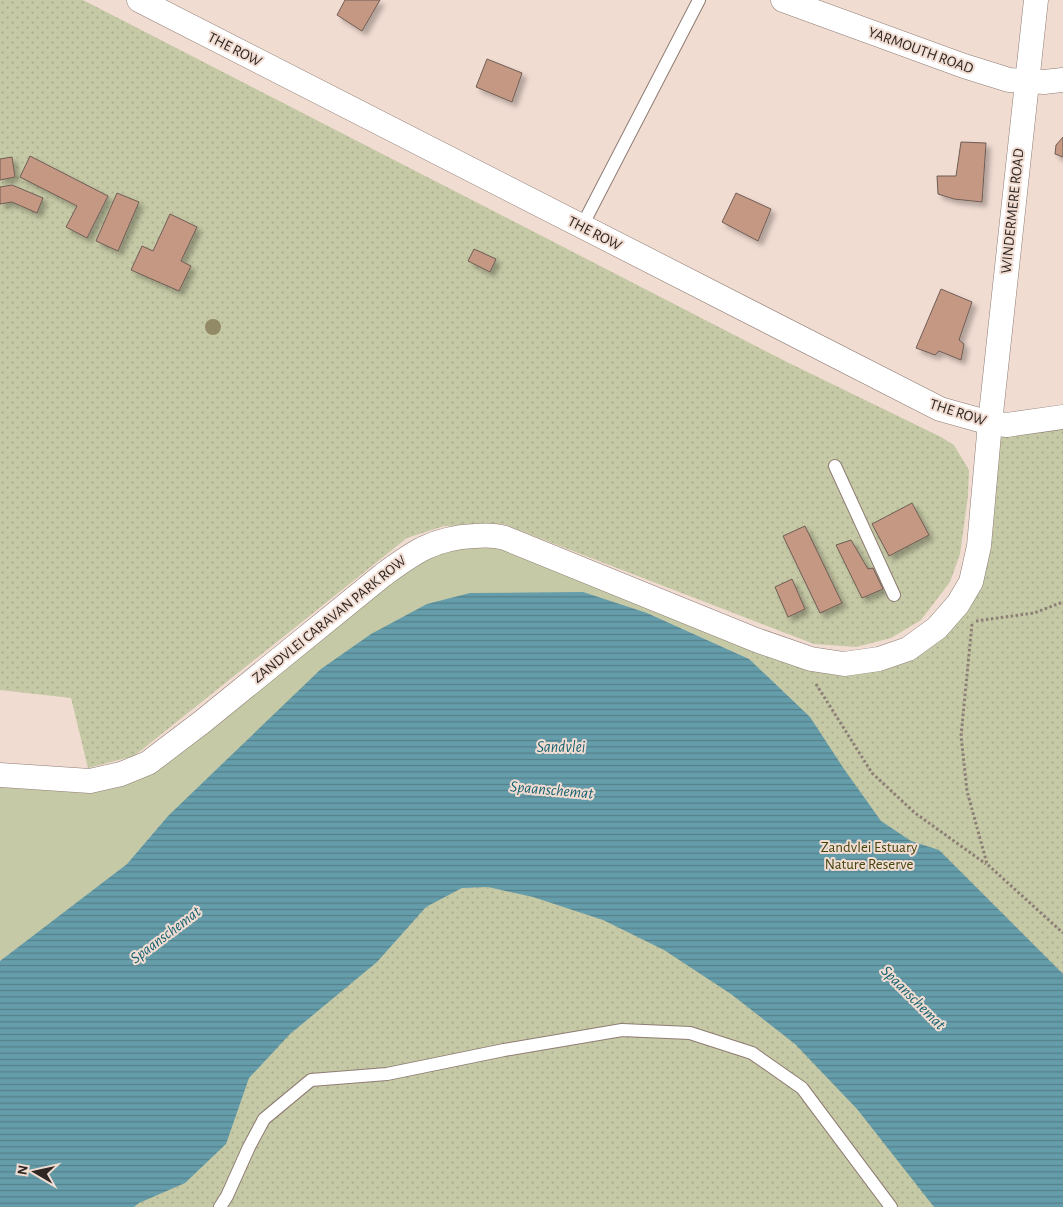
<svg xmlns="http://www.w3.org/2000/svg" width="1063" height="1207" viewBox="0 0 1063 1207" font-family="'Alegreya Sans',sans-serif">
<style>
.green{fill:#c6c9a5}
.park{fill:url(#park-dots)}
.water{fill:url(#water-rules)}
.building{fill:#c49882;stroke:#6f5d55;filter:url(#shadow)}
.lines{fill:none;stroke-linecap:round;stroke-linejoin:round}
.lane-casing{stroke:#8e7c73;stroke-width:14}
.street-casing{stroke:#8e7c73;stroke-width:25}
.path{stroke:#8c7e77;stroke-width:3;stroke-dasharray:2.5 2.5;stroke-linecap:butt}
.lane{stroke:#fff;stroke-width:12}
.street{stroke:#fff;stroke-width:24}
.tree{fill:#928967}
.labels{text-anchor:middle;stroke-width:4;stroke-linejoin:round;paint-order:stroke}
.street-label{font-size:15px;fill:#2f2723;stroke:#f1dcd2}
.park-label{font-size:15px;fill:#44450f;stroke:#f1dcd2}
.water-label{font-size:16px;font-style:italic;fill:#176271;stroke:#f1dcd2}
</style>
<defs>
<pattern id="park-dots" width="8" height="8" patternUnits="userSpaceOnUse" patternTransform="scale(1.25)"><rect width="8" height="8" fill="#c6c9a5"/><path d="M2 2h.1M6 6h.1" fill="none" stroke="#aaad8e" stroke-width="1.8" stroke-linecap="round"/></pattern>
<pattern id="water-rules" width="6" height="5" patternUnits="userSpaceOnUse" patternTransform="scale(1.25)"><rect width="6" height="5" fill="#659daa"/><path d="M0 2.5h6" fill="none" stroke="#54808a"/></pattern>
<filter id="shadow"><feDropShadow dx="4.5" dy="4.5" stdDeviation="2.5" flood-color="#0004"/></filter>
</defs>
<rect width="100%" height="100%" fill="#f1dcd2"/>
<path class="green" d="M481 538 754 646 749 659 647 613 168 816 127 864 0 961V778L130 773 405 558Z"/>
<g class="park">
<path d="M0 0H83L787 362 941 437 954 445 969 470 968 496 960 554 950 582 921 620 891 638 856 647 814 644 503 524 444 526 407 538 134 756 88 768 71 698 0 690Z"/>
<path d="M1063 417V1207H0V961L127 864 168 816 321 669 371 634 427 604 470 593 583 592 647 613 749 659 756 640 879 659 958 604 990 423Z"/>
</g>
<path class="water" d="M583 592 647 613 749 659 810 717 844 769 881 821 911 841 939 850 1063 974V1207H934L857 1109 795 1044 731 994 664 950 603 920 533 897 488 887 462 888 426 907 377 962 290 1034 249 1078 226 1144 185 1183 139 1203 134 1207H0V961L127 864 168 816 321 669 371 634 427 604 470 593Z"/>
<g class="building">
<path d="M345 0H380L362 31 337 15Z"/>
<path d="M487 59 522 73 512 102 476 87Z"/>
<path d="M1063 137V157L1055 154 1056 145Z"/>
<path d="M961 142 986 143 982 202 954 199 938 194 937 176H956Z"/>
<path d="M30 156 108 196 87 238 66 227 77 206 20 177Z"/>
<path d="M12 157 15 177 0 180V159Z"/>
<path d="M12 185 43 198 37 213 12 202 0 204V187Z"/>
<path d="M117 193 139 202 118 251 96 241Z"/>
<path d="M736 193 771 209 758 241 722 222Z"/>
<path d="M170 214 197 227 181 261 191 266 179 291 131 270 142 246 153 251Z"/>
<path d="M474 249 496 259 490 272 468 261Z"/>
<path d="M941 289 972 302 959 340 964 344 961 360 939 351 935 355 916 348Z"/>
<path d="M912 503 929 535 889 556 872 524Z"/>
<path d="M805 526 842 603 820 613 783 536Z"/>
<path d="M851 540 868 569 873 568 883 589 862 598 836 545Z"/>
<path d="M792 579 805 609 788 617 775 587Z"/>
</g>
<g class="lines">
<g class="lane-casing">
<g id="lane">
<path d="M582 226 699 0"/>
<path d="M835 466 894 595"/>
<path d="M220 1207 227 1196 249 1147 264 1119 311 1080 387 1074 504 1050 622 1030 690 1033 752 1053 802 1088 891 1207"/>
</g>
</g>
<g class="street-casing">
<g id="street">
<path d="M139 0 940 409 990 423 1007 425 1063 417"/>
<path d="M783 0 964 66 1009 80 1044 82 1063 80"/>
<path d="M0 775 90 781 121 774 148 763 202 722 383 575C414 552 434 538 474 536 485 535 495 535 505 538L756 640 811 659 844 664 879 659 908 649 937 628 958 604 971 582 979 546 990 423 1036 0"/>
</g>
</g>
<g class="path">
<path d="M976 621 1034 613 1063 602"/>
<path d="M972 624 961 736 967 791 987 864 1063 933"/>
<path d="M816 684 872 773 915 813 986 864"/>
</g>
<use href="#lane" class="lane"/>
<use href="#street" class="street"/>
</g>
<circle class="tree" cx="213" cy="327" r="8"/>
<g class="labels">
<g class="street-label">
<text transform="translate(235 49) rotate(27)" y="5">THE ROW</text>
<text transform="translate(921 50) rotate(20)" y="5">YARMOUTH ROAD</text>
<text transform="translate(1012 211) rotate(-84)" y="5">WINDERMERE ROAD</text>
<text transform="translate(595 233) rotate(27)" y="5">THE ROW</text>
<text transform="translate(958 412) rotate(18)" y="5">THE ROW</text>
<text transform="translate(329 619) rotate(-39)" y="5">ZANDVLEI CARAVAN PARK ROW</text>
</g>
<g class="park-label">
<text x="869" y="852">Zandvlei Estuary<tspan x="869" dy="17">Nature Reserve</tspan></text>
</g>
<g class="water-label">
<text x="561" y="752">Sandvlei</text>
<text transform="translate(552 789) rotate(5)" y="6">Spaanschemat</text>
<text transform="translate(165 934) rotate(-37)" y="6">Spaanschemat</text>
<text transform="translate(914 997) rotate(45)" y="6">Spaanschemat</text>
</g>
</g>
<g transform="translate(35 1172) rotate(279)" stroke="#f1dcd2" stroke-width="4" paint-order="stroke">
<path d="M0-4L9 19L0 12L-9 19Z" fill="#2f2723"/>
<text y="-8" font-size="14" font-weight="bold" text-anchor="middle" fill="#2f2723">N</text>
</g>
</svg>
